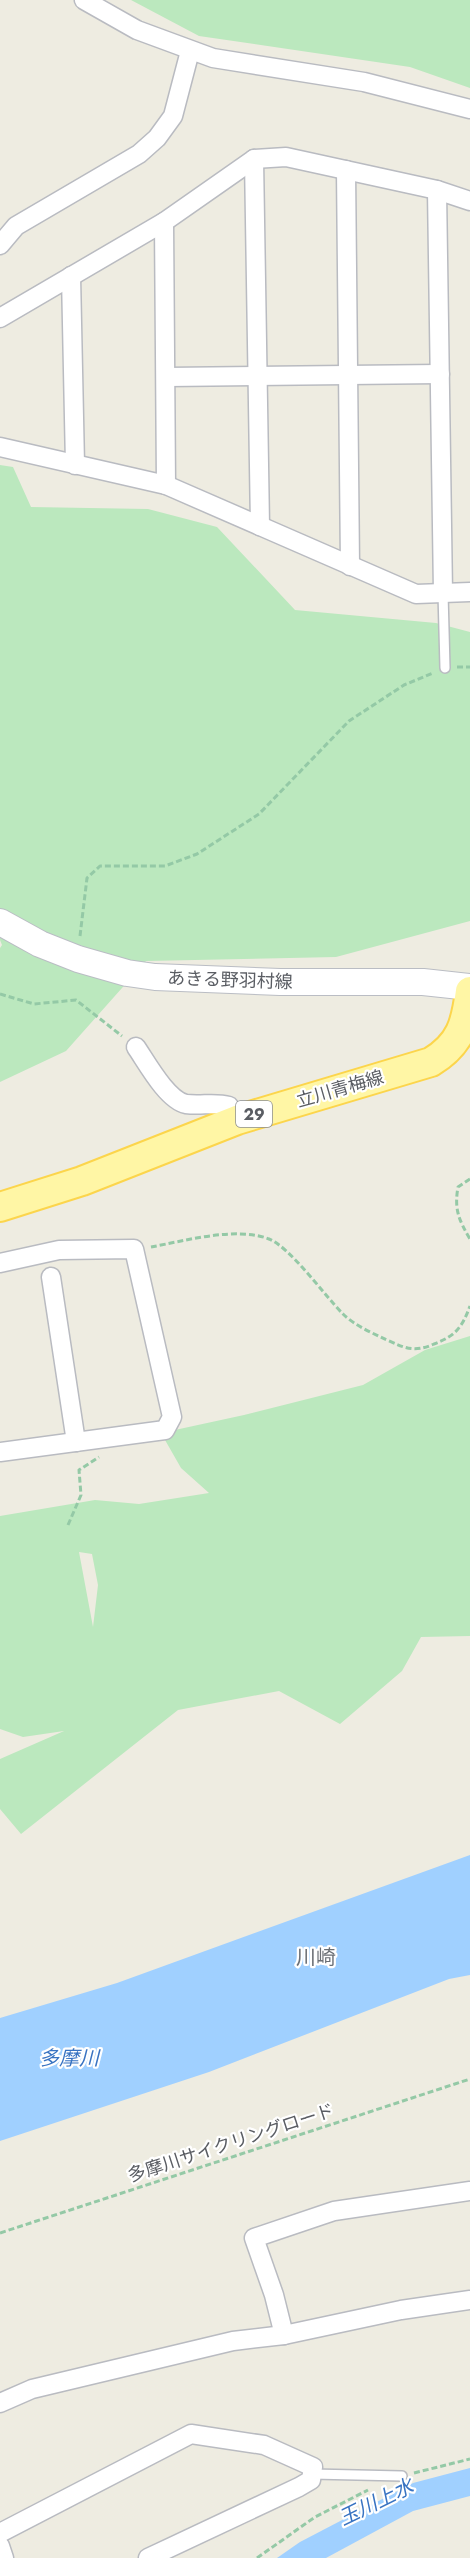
<svg xmlns="http://www.w3.org/2000/svg" width="470" height="2558" viewBox="0 0 470 2558" font-family="Jost,'Noto Sans JP',sans-serif">
<style>
.green{fill:#bbe8be;fill-rule:evenodd}
.water{fill:#a0d0ff}
.lines{fill:none;stroke-linecap:round;stroke-linejoin:round}
.lane-casing{stroke:#b9bbc1;stroke-width:12}
.street-casing{stroke:#b9bbc1;stroke-width:21}
.secondary-casing{stroke:#babdc4;stroke-width:28}
.primary-casing{stroke:#fcd54c;stroke-width:32}
.path{stroke:#94c9a6;stroke-width:3;stroke-dasharray:6 3;stroke-linecap:butt}
.lane{stroke:#fff;stroke-width:9}
.street{stroke:#fff;stroke-width:18}
.secondary{stroke:#fff;stroke-width:26}
.primary{stroke:#fff6a5;stroke-width:28}
.labels{text-anchor:middle;stroke-width:4.5;stroke-linejoin:round;paint-order:stroke}
.shield{fill:#fff;stroke:#8c8e92;stroke-width:1.5}
.shield-label{font-size:16px;font-weight:bold;fill:#5a5d63}
.street-label{font-size:18px;fill:#5a5d63;stroke:#fff}
.neighbourhood-label{font-size:20px;fill:#6b6f75;stroke:#fff}
.water-label{font-size:20px;font-style:italic;fill:#3873c2;stroke:#fff}
</style>
<rect width="100%" height="100%" fill="#eeece1"/>
<g class="green">
<path d="M131 0H470V88L410 67 199 36Z"/>
<path d="M0 465 13 467 31 507 148 509 217 527 295 610 436 623 470 632V921L336 957 146 961 66 1051 0 1082V948L2 945 0 940Z"/>
<path d="M470 1336V1636L421 1637 402 1671 340 1724 279 1691 178 1710 21 1834 0 1809V1759L64 1731 23 1737 0 1729V1516L95 1500 139 1504 209 1493 181 1468 161 1433 244 1415 363 1385 425 1350ZM79 1552 92 1554 98 1585 93 1627Z"/>
</g>
<g class="water">
<path d="M470 1855V1975L449 1979 209 2072 0 2141V2018L117 1983Z"/>
<path d="M470 2468V2496L413 2511 326 2558H277L300 2542 413 2483Z"/>
</g>
<g class="lines">
<g class="lane-casing">
<g id="lane">
<path d="M443 593 445 668"/>
<path d="M312 2474 402 2476"/>
</g>
</g>
<g class="street-casing">
<g id="street">
<path d="M84 0 137 30 213 58 364 82 470 109"/>
<path d="M254 159 260 526"/>
<path d="M346 170 350 566"/>
<path d="M437 190 443 593"/>
<path d="M164 222 166 485"/>
<path d="M0 245 16 226 139 154 157 138 173 116 190 51"/>
<path d="M71 276 75 465"/>
<path d="M0 318 164 222 254 159 286 157 437 190 470 201"/>
<path d="M167 377 440 374"/>
<path d="M0 447 166 485 416 594 470 592"/>
<path d="M136 1047C147 1063 167 1100 186 1104 201 1106 215 1102 229 1106L237 1120"/>
<path d="M0 1263 59 1250 134 1249 172 1417 165 1430 0 1452"/>
<path d="M51 1277 76 1442"/>
<path d="M284 2335 274 2295 254 2238 334 2211 470 2191"/>
<path d="M0 2403 32 2389 233 2341 284 2335 401 2310 470 2300"/>
<path d="M0 2533 191 2434 264 2445 313 2467 311 2480 299 2487 148 2558"/>
<path d="M0 2546 4 2558"/>
</g>
</g>
<g class="secondary-casing">
<path id="secondary" d="M0 922 40 944 78 959 127 973 155 977 280 982H423L470 987"/>
</g>
<g class="primary-casing">
<path id="primary" d="M0 1207 82 1181 237 1120 431 1062C461 1044 466 1023 470 991"/>
</g>
<g class="path">
<path d="M457 667H470"/>
<path d="M80 936 87 878 100 866H165L197 854 259 814 349 721 404 685 433 673"/>
<path d="M0 994 34 1004 76 1000 122 1036"/>
<path d="M470 1179 458 1187C454 1210 459 1220 470 1239"/>
<path d="M151 1247C184 1241 237 1226 269 1239 290 1247 325 1296 343 1314 354 1325 372 1333 387 1340 405 1348 414 1353 434 1344 455 1336 462 1328 470 1306"/>
<path d="M68 1525 81 1495 79 1470 99 1457"/>
<path d="M0 2233 470 2079"/>
<path d="M414 2473 470 2459"/>
<path d="M257 2558 315 2517 368 2490"/>
</g>
<use href="#lane" class="lane"/>
<use href="#street" class="street"/>
<use href="#secondary" class="secondary"/>
<use href="#primary" class="primary"/>
</g>
<g class="labels">
<rect class="shield" x="236" y="1101" width="36" height="26" rx="4.5"/>
<g class="shield-label">
<text x="254" y="1120">29</text>
</g>
<g class="street-label">
<text transform="translate(230 980) rotate(2)" y="6">あきる野羽村線</text>
<text transform="translate(340 1089) rotate(-16)" y="6">立川青梅線</text>
<text transform="translate(231 2143) rotate(-18)" y="6">多摩川サイクリングロード</text>
</g>
<g class="neighbourhood-label">
<text x="316" y="1964">川崎</text>
</g>
<g class="water-label">
<text x="69" y="2065">多摩川</text>
<text transform="translate(376 2502) rotate(-26)" y="7">玉川上水</text>
</g>
</g>
</svg>
